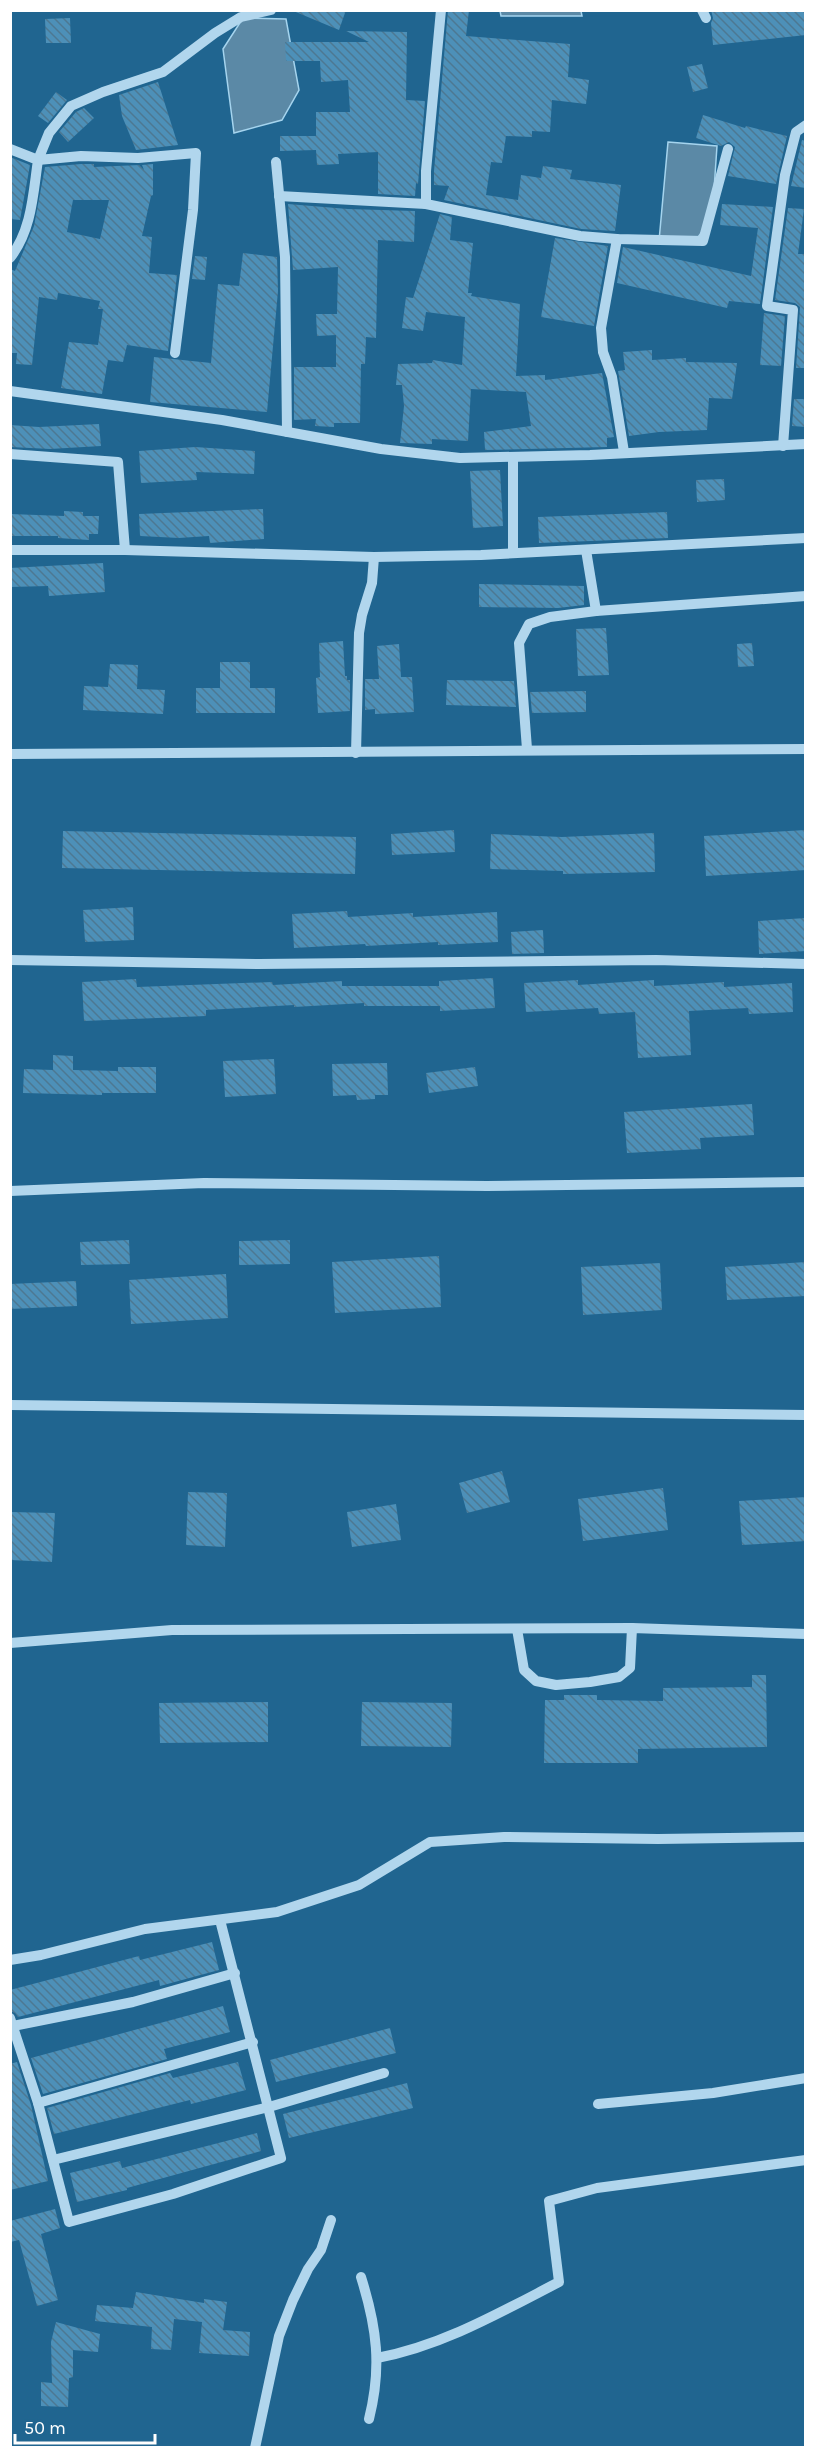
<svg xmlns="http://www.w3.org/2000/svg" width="816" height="2458" viewBox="0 0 816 2458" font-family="Karla,sans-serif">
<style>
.water{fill:#5b89a6;stroke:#a5d4ee;stroke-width:1.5}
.building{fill:url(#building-back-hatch);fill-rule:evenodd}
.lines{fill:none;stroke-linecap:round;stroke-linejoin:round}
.minor{stroke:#b1d6ed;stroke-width:10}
</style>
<defs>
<pattern id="building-back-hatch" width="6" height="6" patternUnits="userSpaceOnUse" patternTransform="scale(1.5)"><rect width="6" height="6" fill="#4d90b8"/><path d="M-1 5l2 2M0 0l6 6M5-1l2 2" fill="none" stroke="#4d7892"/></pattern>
</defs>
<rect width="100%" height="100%" fill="#206590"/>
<g class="water">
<path d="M500 11H581L582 16H501Z"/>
<path d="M243 18 286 19 299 90 282 120 234 133 223 49Z"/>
<path d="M668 142 717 146 712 219 698 237 659 241Z"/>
</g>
<g class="building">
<path d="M291 10H346L339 30Z"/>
<path d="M448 10H469L466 36 570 44 568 77 589 80 586 104 552 100 550 132 532 131V137L506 136 502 163 491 162 486 195 518 200 521 175 541 178 543 166 572 170 570 179 621 185 615 231 581 229 444 200 449 186 434 185V171Z"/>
<path d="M711 10H806V35L713 45 711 23 713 18Z"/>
<path d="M70 18 71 43H46L45 19Z"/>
<path d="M346 31 407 32 406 100 425 101 418 184 416 183 415 196 378 194V152L338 154 339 164 317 165 316 150 280 151V136H316V112H350L348 80 321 82 320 61H286L285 42H369Z"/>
<path d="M702 64 708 88 693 92 687 67Z"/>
<path d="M158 82 178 145 136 150 122 116 119 95Z"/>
<path d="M56 92 67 100 48 123 38 116Z"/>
<path d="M84 108 94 118 68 142 59 132 76 112Z"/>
<path d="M703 115 745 128 746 126 787 136 776 184 728 176 735 147 729 142 721 146 696 138Z"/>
<path d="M802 140 806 141V188L791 186Z"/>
<path d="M10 157 30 165 20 220 10 219Z"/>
<path d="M81 164H94V167L139 165 144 170 142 165 153 164V195L151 196 142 236 152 237 149 273 177 275 168 351 127 345 123 362 108 360 102 394 61 388 69 342 98 345 103 309H98L100 301 58 293 57 300 39 297 32 365 16 364 17 353H10V269L15 271 34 226 45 167ZM73 200H109L100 239 67 232Z"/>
<path d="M288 204 348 209 415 211 414 242 378 240 376 338 366 337 365 364H361L360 423H334V427L315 426 316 419 294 420V367H336V335L317 336 316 314H337L338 267 293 270Z"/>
<path d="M722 204 773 207 760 304 729 301 727 308 617 283 623 247 751 276 758 228 720 225Z"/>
<path d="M788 208 804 209 798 254H806V368H796L800 307 795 303 775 300Z"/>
<path d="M440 214 452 217 450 240 473 243 468 293H472L471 296 520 304 516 376 545 375V380L602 373 614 437 607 438V447L485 450 484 432 531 426 526 392 471 389 468 441 432 439V444L400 443 404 406 402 385H396L398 364 432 363 433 360 462 365 465 317 426 312 423 331 402 328 406 297 413 298Z"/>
<path d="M555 238 608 246 594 326 541 317Z"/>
<path d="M243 253 277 257 278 291 267 412 150 402 154 357 211 363 218 284 239 286Z"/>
<path d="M195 256 207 257 205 280 192 279Z"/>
<path d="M764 313 785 316 781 366 760 365Z"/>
<path d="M652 350V360L686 358V362L737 363 732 399 709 398 707 430 659 432 629 436 618 371 625 370 623 352Z"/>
<path d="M794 399H806V427L792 426Z"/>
<path d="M99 424 101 446 50 449 10 447V425L39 427Z"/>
<path d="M195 447 255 451 254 474 196 472 197 480 141 483 139 451Z"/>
<path d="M500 470 503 526 473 528 470 471Z"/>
<path d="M724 479 725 500 697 502 696 480Z"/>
<path d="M263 509 264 539 210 543 209 536 179 538 140 536 139 514Z"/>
<path d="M64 511 83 512V516H99L98 534H89V540L58 538V536H10V514L64 516Z"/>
<path d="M667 512 668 538 539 543 538 517Z"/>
<path d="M103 563 105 592 49 596 48 586 10 587V568Z"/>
<path d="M479 584 584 586V605L558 608 479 607Z"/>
<path d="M606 628 609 675 578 676 576 629Z"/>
<path d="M343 641 345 676H347V680H350V711L318 713 316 678 320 677 319 643Z"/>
<path d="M752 643 754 666 738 667 737 644Z"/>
<path d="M399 644 401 677H412L414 712 375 714V709L365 710V679H379L377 646Z"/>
<path d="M220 662H250V688H275V713H196V688H220Z"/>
<path d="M110 664 138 665 137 689 165 690 163 714 83 710 84 686 108 687Z"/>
<path d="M447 680 514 681 516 707 446 705Z"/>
<path d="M586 691V712L532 713 530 692Z"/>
<path d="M454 830 455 852 392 855 391 834Z"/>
<path d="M806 830V870L706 876 704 836Z"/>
<path d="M63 831 356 837 355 874 62 868Z"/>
<path d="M654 833 655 872 563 874V871L490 869 491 834 562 837Z"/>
<path d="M133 907 134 940 85 942 83 910Z"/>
<path d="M347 911 348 917 413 913V917L497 912 498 942 438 945V942L366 946 365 944 294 948 292 914Z"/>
<path d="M806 918V951L759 954 758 921Z"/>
<path d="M543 930 544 953 512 954 511 932Z"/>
<path d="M493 978 495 1008 440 1011V1006H364V1003L294 1007V1005L206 1010V1016L84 1021 82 982 136 979 137 987 272 982 273 985 342 981V986H439V981Z"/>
<path d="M578 980V985L654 980V986L724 982V987L792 983 793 1012 749 1014 748 1008 689 1011 691 1055 638 1058 635 1012 599 1014 598 1008 526 1012 524 983Z"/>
<path d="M53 1055 73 1056V1070L118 1071V1067H156V1093H102V1095L23 1093 24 1069 53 1070Z"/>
<path d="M274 1059 276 1094 225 1097 223 1061Z"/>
<path d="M387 1063 388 1095H375V1099L357 1100 356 1095 333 1096 332 1064Z"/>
<path d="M475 1067 478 1086 429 1093 426 1073Z"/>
<path d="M752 1104 754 1135 700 1138 701 1149 627 1153 624 1112Z"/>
<path d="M129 1240 130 1264 81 1265 80 1242Z"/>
<path d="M290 1240V1264L239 1265V1241Z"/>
<path d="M439 1256 441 1307 335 1313 332 1262Z"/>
<path d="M806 1262V1296L727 1300 725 1267Z"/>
<path d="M660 1263 662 1310 583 1315 581 1267Z"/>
<path d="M226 1274 228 1318 131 1324 129 1280Z"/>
<path d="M76 1281 77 1306 10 1309V1284Z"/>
<path d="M502 1471 510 1502 467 1513 459 1483Z"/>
<path d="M663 1488 668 1530 583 1541 578 1499Z"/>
<path d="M188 1492 227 1493 225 1547 186 1545Z"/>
<path d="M806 1497V1541L742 1545 739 1501Z"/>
<path d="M396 1504 401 1540 352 1547 347 1512Z"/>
<path d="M10 1512 55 1513 52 1562 10 1560Z"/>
<path d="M752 1675H766L767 1747 638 1749V1763H544L545 1700H564V1695H597V1700L663 1701V1688L752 1687Z"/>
<path d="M268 1702V1742L160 1743 159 1703Z"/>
<path d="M362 1702 452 1703 451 1747 361 1746Z"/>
<path d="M212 1942 219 1970 160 1986 159 1980 18 2017 15 2013 10 2011V1990L139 1956 140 1960Z"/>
<path d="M223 2006 230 2032 164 2049 167 2059 43 2094 31 2058Z"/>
<path d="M390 2028 396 2053 276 2082 270 2060Z"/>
<path d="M17 2062 31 2105 48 2181 10 2190V2064Z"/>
<path d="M238 2062 246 2090 191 2104 190 2100 54 2134 47 2108 170 2073 173 2078Z"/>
<path d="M407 2083 413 2108 289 2138 283 2114Z"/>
<path d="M257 2133 261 2151 127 2188V2190L77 2202 70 2173 120 2161 122 2168Z"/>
<path d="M55 2209 60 2228 41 2234 58 2300 37 2306 19 2240 10 2242V2221Z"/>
<path d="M136 2292 204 2303V2299L227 2302 223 2330 250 2332 249 2356 199 2353 202 2322 174 2319 171 2350 151 2349 152 2327 95 2321 97 2305 133 2308Z"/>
<path d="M56 2322 100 2334 98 2352 73 2350V2377L69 2378 68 2407 41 2406V2382L52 2383 51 2342Z"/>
</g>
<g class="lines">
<g class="minor">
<path d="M441 10 426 171V204L580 236 617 239 703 241 728 149"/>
<path d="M702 10 706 18"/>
<path d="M10 149 38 160C33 194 32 230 10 258"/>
<path d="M276 162 285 257 287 432"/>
<path d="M279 196 426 204"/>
<path d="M617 239 601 328 603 352 612 377 624 452"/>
<path d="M175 353 193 210 196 153 138 158 81 156 38 160 49 133 71 106 103 92 163 72 215 33 241 17 271 10"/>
<path d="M10 391 222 420 381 449 460 458 590 455 806 444"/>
<path d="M783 446 793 310 767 306 785 175 796 132 806 125"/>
<path d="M10 454 118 462 125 550"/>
<path d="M10 550H125L374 557 481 555 806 538"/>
<path d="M586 550 596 611"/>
<path d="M513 553V457"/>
<path d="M527 749 519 643 529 624 550 617 596 611 806 596"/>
<path d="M356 753 359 633 362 615 372 583 374 557"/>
<path d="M10 754 806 749"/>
<path d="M10 960 259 964 656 960 806 964"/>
<path d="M10 1191 204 1183 487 1186 806 1182"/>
<path d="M10 1405 806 1415"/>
<path d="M517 1629 524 1670 536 1681 556 1685 590 1682 619 1677 630 1668 632 1628"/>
<path d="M10 1643 172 1630 632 1628 806 1634"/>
<path d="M10 1960 41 1955 145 1929 277 1912 359 1885 430 1842 504 1837 658 1839 806 1837"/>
<path d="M10 2018 38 2103 69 2222 173 2194 281 2158 220 1920"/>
<path d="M13 2026 133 2002 235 1973"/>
<path d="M38 2103 253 2042"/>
<path d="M598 2104 713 2093 806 2078"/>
<path d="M53 2160 269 2107 384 2073"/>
<path d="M361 2277C377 2328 382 2367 369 2419"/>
<path d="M377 2358C442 2346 501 2312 559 2282L549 2201 597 2188 806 2160"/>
<path d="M255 2448 279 2336 293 2300 308 2269 321 2250 331 2220"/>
</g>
</g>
<rect width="816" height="2458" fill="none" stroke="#ffffff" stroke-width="24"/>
<path d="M15 2434v9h140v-9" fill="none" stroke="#ffffff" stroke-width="3"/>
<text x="24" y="2434" font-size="18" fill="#ffffff" stroke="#206590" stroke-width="4.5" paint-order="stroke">50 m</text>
</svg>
